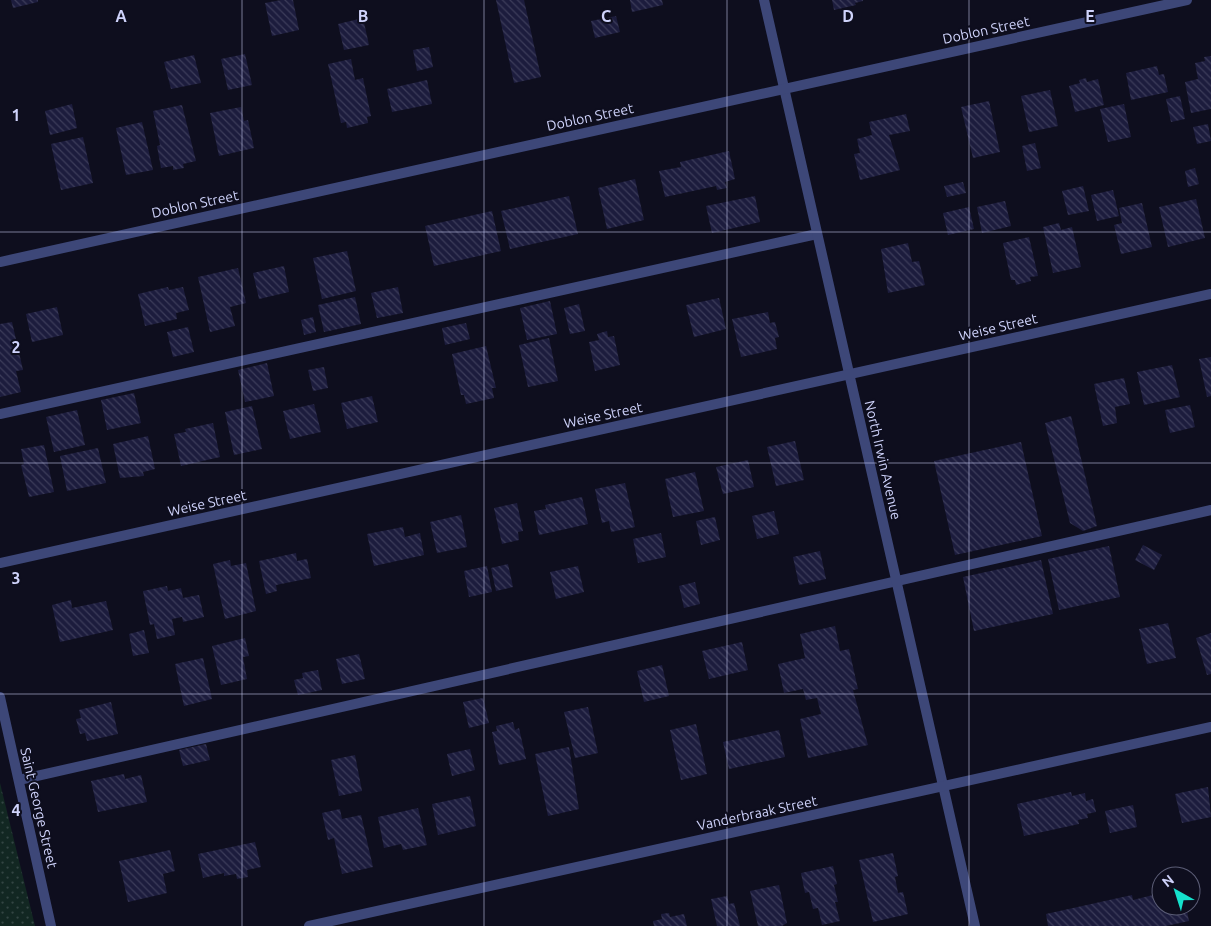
<svg xmlns="http://www.w3.org/2000/svg" width="1211" height="926" viewBox="0 0 1211 926" font-family="Ubuntu,sans-serif">
<style>
.park{fill:url(#park-dots)}
.building{fill:url(#building-back-hatch)}
.lines{fill:none;stroke-linecap:round;stroke-linejoin:round}
.service{stroke:#3d4778;stroke-width:10}
.minor{stroke:#3d4778;stroke-width:10}
.grid{fill:none;stroke:#cfd3fb;stroke-width:1;stroke-opacity:0.55}
.labels{text-anchor:middle;stroke-width:4;stroke-linejoin:round;paint-order:stroke}
.street-label{font-size:14px;fill:#cfd3fb;stroke:#0e0e1e}
.grid-label{font-size:16px;text-anchor:middle;font-weight:bold;fill:#cfd3fb;stroke:#0e0e1e;stroke-width:4;stroke-linejoin:round;paint-order:stroke}
</style>
<defs>
<pattern id="park-dots" width="8" height="8" patternUnits="userSpaceOnUse" patternTransform="scale(1.25)"><rect width="8" height="8" fill="#122722"/><path d="M2 2h.1M6 6h.1" fill="none" stroke="#334543" stroke-width="1.8" stroke-linecap="round"/></pattern>
<pattern id="building-back-hatch" width="6" height="6" patternUnits="userSpaceOnUse" patternTransform="scale(1.25)"><rect width="6" height="6" fill="#1c1c3d"/><path d="M-1 5l2 2M0 0l6 6M5-1l2 2" fill="none" stroke="#3c3c5a"/></pattern>
</defs>
<rect width="100%" height="100%" fill="#0e0e1e"/>
<path class="park" d="M0 783 35 926H0Z"/>
<g class="building">
<path d="M11 0H38V2L13 8Z"/>
<path d="M281 0H293L299 30 272 36 265 3Z"/>
<path d="M496 0H524L541 77 514 83Z"/>
<path d="M630 0H662L663 5 632 12Z"/>
<path d="M832 0H863V1L855 3 856 5 834 10Z"/>
<path d="M616 16 620 32 595 38 591 21Z"/>
<path d="M363 18 369 45 344 50 338 24Z"/>
<path d="M429 47 433 67 417 71 413 50Z"/>
<path d="M245 54 252 85 228 90 221 59Z"/>
<path d="M194 55 201 83 171 89 164 62Z"/>
<path d="M1211 56V109L1191 113 1185 82 1198 79 1195 63 1205 61 1204 57Z"/>
<path d="M351 59 355 80 363 78 371 116 367 117 368 123 347 128 346 122 341 123 328 64Z"/>
<path d="M1157 66 1159 75 1164 74 1168 92 1131 100 1126 73Z"/>
<path d="M1086 78 1087 82 1098 79 1104 105 1075 112 1069 86 1080 83 1079 80Z"/>
<path d="M427 80 432 104 392 112 387 89Z"/>
<path d="M1050 90 1058 126 1029 132 1021 96Z"/>
<path d="M1180 96 1185 119 1171 122 1166 99Z"/>
<path d="M989 101 1000 152 973 158 961 107Z"/>
<path d="M72 104 77 128 50 135 45 111Z"/>
<path d="M1124 104 1131 137 1108 142 1100 109Z"/>
<path d="M182 105 196 161 183 164 184 168 173 170V166L161 168 157 146 160 145 153 111Z"/>
<path d="M241 107 244 121 248 120 254 148 219 156 210 113Z"/>
<path d="M906 114 910 131 889 135 900 170 860 180 854 154 860 153 857 139 872 135 869 122Z"/>
<path d="M142 122 153 170 126 175 116 128Z"/>
<path d="M1208 124 1211 141 1197 144 1193 127Z"/>
<path d="M83 137 93 183 61 190 51 144Z"/>
<path d="M1035 143 1041 168 1027 171 1022 146Z"/>
<path d="M729 151 735 179 725 182 727 188 717 190 716 186 665 197 659 171 681 167 680 162Z"/>
<path d="M1195 168 1199 184 1188 187 1185 171Z"/>
<path d="M635 179 644 220 607 229 598 188Z"/>
<path d="M963 182 966 193 947 197 944 186Z"/>
<path d="M1083 186 1089 211 1068 215 1062 191Z"/>
<path d="M1113 190 1119 216 1097 221 1091 195Z"/>
<path d="M569 196 578 234 510 249 501 211Z"/>
<path d="M755 196 760 222 712 233 706 206Z"/>
<path d="M1196 199 1205 238 1168 247 1159 207Z"/>
<path d="M1005 201 1011 226 982 233 977 207Z"/>
<path d="M1142 203 1152 247 1121 254 1114 225 1122 223 1119 208Z"/>
<path d="M969 207 974 229 948 235 943 213Z"/>
<path d="M492 211 501 251 434 266 425 226Z"/>
<path d="M1059 223 1061 230 1072 227 1081 267 1053 273 1043 227Z"/>
<path d="M1029 237 1038 276 1030 277 1031 281 1016 285 1015 280H1011L1003 243Z"/>
<path d="M908 243 912 262 919 261 925 285 888 293 881 249Z"/>
<path d="M347 251 356 291 322 299 313 258Z"/>
<path d="M284 266 289 292 259 299 253 273Z"/>
<path d="M238 268 246 303 230 307 235 326 210 332 198 277Z"/>
<path d="M168 287 169 290 183 287 189 310 176 313 177 319 145 326 138 294Z"/>
<path d="M398 287 403 313 377 318 371 293Z"/>
<path d="M355 297 361 324 324 332 318 305Z"/>
<path d="M719 298 726 329 694 337 686 305Z"/>
<path d="M550 301 557 334 527 340 520 308Z"/>
<path d="M579 304 585 331 570 334 564 308Z"/>
<path d="M57 307 63 335 32 342 26 314Z"/>
<path d="M768 312 770 323 775 322 779 337 775 338 777 349 741 357 732 319Z"/>
<path d="M313 317 316 332 304 335 301 320Z"/>
<path d="M12 322 23 370 16 371 21 392 0 397V324Z"/>
<path d="M466 323 470 339 445 345 442 328Z"/>
<path d="M188 327 194 352 173 357 167 332Z"/>
<path d="M607 331 608 337 614 336 620 365 595 371 589 342 599 340 597 334Z"/>
<path d="M549 338 558 381 528 387 519 345Z"/>
<path d="M486 346 496 388H492L494 398 466 404 464 395H461L452 354Z"/>
<path d="M1211 357V396L1207 397 1199 359Z"/>
<path d="M267 363 274 396 245 402 238 370Z"/>
<path d="M1172 365 1180 397 1144 405 1137 372Z"/>
<path d="M324 367 328 388 313 391 308 370Z"/>
<path d="M1124 378 1130 404 1115 407 1117 423 1103 426 1094 384Z"/>
<path d="M134 393 141 423 107 430 101 400Z"/>
<path d="M372 396 378 422 347 429 341 403Z"/>
<path d="M314 404 321 432 290 439 283 411Z"/>
<path d="M1190 405 1195 427 1170 433 1165 410Z"/>
<path d="M252 406 262 449 234 455 225 412Z"/>
<path d="M77 410 85 445 54 452 46 417Z"/>
<path d="M1071 416 1097 526 1083 531 1070 523 1045 423Z"/>
<path d="M213 423 220 457 181 466 174 434 186 432 185 429Z"/>
<path d="M148 436 155 469 143 472 144 476 120 478 113 444Z"/>
<path d="M795 441 804 480 776 486 767 447Z"/>
<path d="M1021 442 1042 536 955 555 934 461Z"/>
<path d="M44 445 54 492 29 497 21 465 24 464 21 449Z"/>
<path d="M98 448 106 483 67 491 60 456Z"/>
<path d="M748 460 754 487 723 494 716 467Z"/>
<path d="M695 472 704 511 673 517 665 479Z"/>
<path d="M625 483 635 527 611 532 609 521 602 523 595 489Z"/>
<path d="M582 497 588 524 539 535 534 511 546 509 545 505Z"/>
<path d="M517 503 523 531 518 532 519 540 502 544 494 508Z"/>
<path d="M774 511 779 534 757 539 752 516Z"/>
<path d="M461 515 467 547 437 553 430 522Z"/>
<path d="M715 517 720 540 701 545 696 521Z"/>
<path d="M403 527 405 537 420 533 424 555 374 566 367 534Z"/>
<path d="M661 533 666 557 638 563 633 539Z"/>
<path d="M1143 545 1162 555 1154 570 1135 560Z"/>
<path d="M1109 546 1120 597 1059 610 1048 559Z"/>
<path d="M820 551 826 579 799 585 793 557Z"/>
<path d="M296 553 297 561 307 559 311 578 276 585 277 591 266 594 259 561Z"/>
<path d="M230 560 231 566 246 563 256 611 225 619 213 564Z"/>
<path d="M1041 560 1053 614 974 631 963 577Z"/>
<path d="M508 564 513 587 496 591 491 568Z"/>
<path d="M487 566 492 592 469 597 464 571Z"/>
<path d="M578 566 584 592 556 599 550 572Z"/>
<path d="M695 582 700 604 684 608 679 586Z"/>
<path d="M167 586 168 591 181 588 183 598 199 595 204 617 183 622 182 617 172 619 175 635 157 639 154 624 150 625 143 591Z"/>
<path d="M71 600 72 608 106 601 113 630 60 642 52 605Z"/>
<path d="M1168 623 1176 658 1147 664 1139 629Z"/>
<path d="M835 626 840 651 849 649 858 689 853 690 868 745 808 758 800 719 821 714 817 698 806 700 803 689 784 693 778 664 805 658 800 634Z"/>
<path d="M144 630 149 653 133 656 129 634Z"/>
<path d="M1211 633V674L1207 675 1196 638Z"/>
<path d="M245 638 249 656 243 657 247 679 221 685 212 646Z"/>
<path d="M742 642 748 670 709 679 702 651Z"/>
<path d="M359 654 365 679 342 684 336 659Z"/>
<path d="M203 658 212 699 184 706 175 664Z"/>
<path d="M662 665 669 696 644 702 637 671Z"/>
<path d="M318 670 322 690 298 695 294 680 303 678 302 673Z"/>
<path d="M483 698 489 723 469 728 463 702Z"/>
<path d="M111 702 118 734 87 741 85 733 80 734 76 719 81 718 79 710Z"/>
<path d="M588 707 598 753 575 758 564 712Z"/>
<path d="M513 722 515 730 519 728 526 759 499 765 492 732 497 731 496 726Z"/>
<path d="M696 724 707 774 681 780 670 730Z"/>
<path d="M779 730 785 757 729 769 723 742Z"/>
<path d="M206 744 210 760 183 766 179 750Z"/>
<path d="M569 747 579 809 548 816 535 754Z"/>
<path d="M470 749 475 770 452 776 447 754Z"/>
<path d="M355 755 362 791 339 796 331 760Z"/>
<path d="M124 774 125 779 141 775 147 802 98 812 91 781Z"/>
<path d="M1208 787 1211 817 1182 823 1175 794Z"/>
<path d="M1071 792 1072 796 1085 793 1086 801 1093 799 1096 812 1087 814 1088 818 1078 820 1079 824 1024 836 1017 804Z"/>
<path d="M470 796 476 826 438 835 432 804Z"/>
<path d="M1133 805 1137 827 1110 833 1105 811Z"/>
<path d="M418 808 427 845 403 850 401 844 384 848 378 817Z"/>
<path d="M340 809 342 819 361 815 373 867 342 874 334 838 328 840 322 813Z"/>
<path d="M255 842 261 867 247 870 248 877 237 879 236 874 224 876V873L203 878 198 854Z"/>
<path d="M170 850 175 871 163 874 167 893 128 902 119 861Z"/>
<path d="M893 853 898 876 895 877 898 893 903 892 908 914 873 922 859 860Z"/>
<path d="M833 866 837 884 834 885 838 902H835L840 921 822 925 818 908 813 909 809 892 805 893 801 873Z"/>
<path d="M779 885 787 923 782 926H758L750 891Z"/>
<path d="M1161 893V906H1186L1189 921 1166 926H1048L1046 914 1132 895 1133 900Z"/>
<path d="M727 896 729 904 734 903 740 926H717L711 899Z"/>
<path d="M669 913 670 917 684 914 687 926H654L653 921 662 919 661 914Z"/>
</g>
<g class="lines">
<g class="service">
<path d="M0 414 817 234"/>
<path d="M19 780 1211 510"/>
</g>
<g class="minor">
<path d="M764 0 975 926"/>
<path d="M0 262 1187 0"/>
<path d="M0 563 1211 294"/>
<path d="M0 697 51 926"/>
<path d="M309 926 1211 727"/>
</g>
</g>
<path class="grid" d="M242 0V926M484 0V926M727 0V926M969 0V926M0 232H1211M0 463H1211M0 694H1211"/>
<g class="labels">
<g class="street-label">
<text transform="translate(986 30) rotate(-12)" y="5">Doblon Street</text>
<text transform="translate(590 117) rotate(-12)" y="5">Doblon Street</text>
<text transform="translate(195 204) rotate(-12)" y="5">Doblon Street</text>
<text transform="translate(998 327) rotate(-13)" y="5">Weise Street</text>
<text transform="translate(603 415) rotate(-12)" y="5">Weise Street</text>
<text transform="translate(883 460) rotate(77)" y="5">North Irwin Avenue</text>
<text transform="translate(207 503) rotate(-12)" y="5">Weise Street</text>
<text transform="translate(39 808) rotate(77)" y="5">Saint George Street</text>
<text transform="translate(757 813) rotate(-12)" y="5">Vanderbraak Street</text>
</g>
</g>
<g class="grid-label">
<text x="121" y="22">A</text>
<text x="363" y="22">B</text>
<text x="606" y="22">C</text>
<text x="848" y="22">D</text>
<text x="1090" y="22">E</text>
<text x="16" y="121">1</text>
<text x="16" y="353">2</text>
<text x="16" y="584">3</text>
<text x="16" y="816">4</text>
</g>
<g transform="translate(1176 891) rotate(321)"><circle r="24" fill="#0e0e1e" stroke="#5b5d76"/>
<path d="M0-4L9 19L0 12L-9 19Z" fill="#15e1cc"/>
<text y="-8" font-size="14" font-weight="bold" text-anchor="middle" fill="#cfd3fb">N</text>
</g>
</svg>
